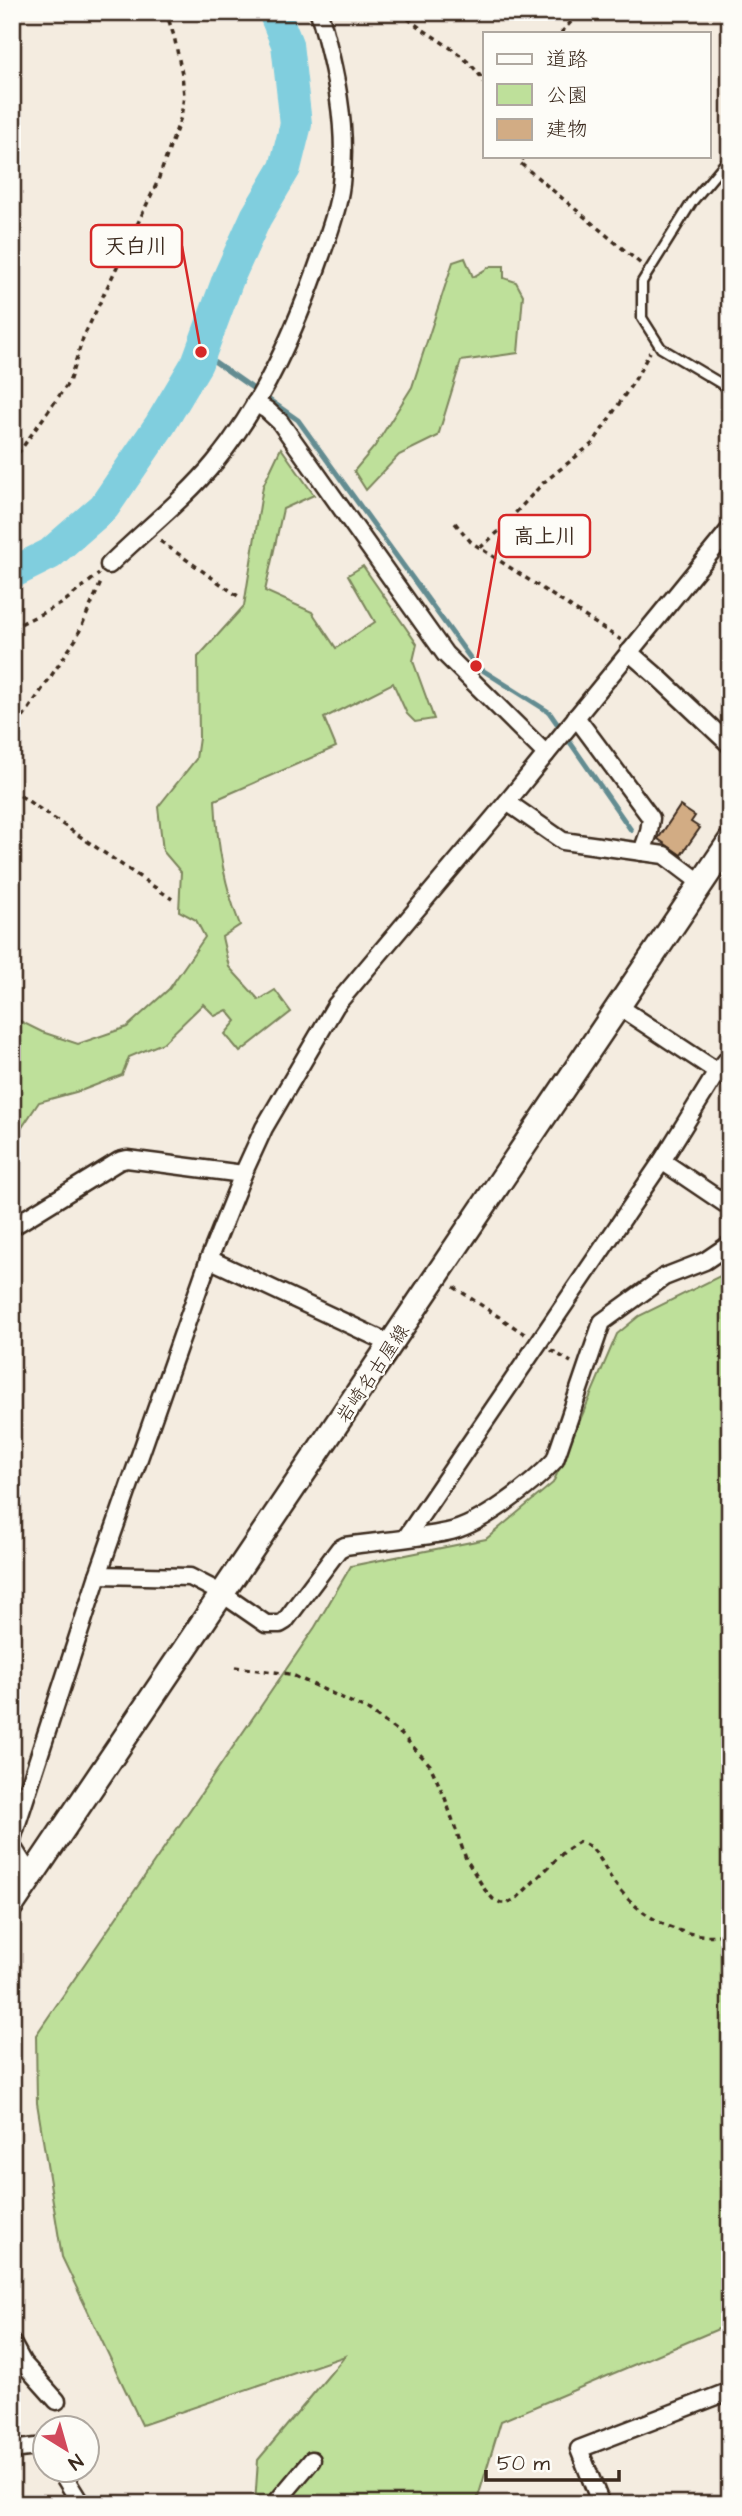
<svg xmlns="http://www.w3.org/2000/svg" width="742" height="2516" viewBox="0 0 742 2516" font-family="'Architects Daughter','Klee One',sans-serif">
<style>
.green{fill:#bee09a;stroke:#7c855c;stroke-width:2}
.lines{fill:none;stroke-linecap:round;stroke-linejoin:round}
.stream{stroke:#648c91;stroke-width:5}
.river{stroke:#80cede;stroke-width:32}
.building{fill:#d2ac84;stroke:#3b2a1e;stroke-width:2}
.service-casing{stroke:#3b2a1e;stroke-width:13}
.minor-casing{stroke:#3b2a1e;stroke-width:21}
.secondary-casing{stroke:#3b2a1e;stroke-width:28}
.path{stroke:#3b2a1e;stroke-width:3.5;stroke-dasharray:5 5;stroke-linecap:butt}
.service{stroke:#fdfcf7;stroke-width:8}
.minor{stroke:#fdfcf7;stroke-width:16}
.secondary{stroke:#fdfcf7;stroke-width:23}
.labels{text-anchor:middle;stroke-width:5;stroke-linejoin:round;paint-order:stroke}
.street-label{font-size:19px;fill:#3b2a1e;stroke:#fdfcf7}
.leader{fill:none;stroke:#d62828;stroke-width:2.5}
.callout-dot{fill:#d62828;stroke:#fdfcf7;stroke-width:2.5}
.callout{fill:#fdfcf7;stroke:#d62828;stroke-width:2.5}
.callout-label{font-size:21px;text-anchor:middle;font-weight:bold;fill:#3b2a1e}
</style>
<rect width="100%" height="100%" fill="#f4ece0"/>
<filter id="ink" filterUnits="userSpaceOnUse"><feTurbulence type="fractalNoise" baseFrequency=".0143" numOctaves="2"/><feDisplacementMap in="SourceGraphic" scale="14" xChannelSelector="R" yChannelSelector="G"/><feConvolveMatrix kernelMatrix="1 2 1 2 8 2 1 2 1" color-interpolation-filters="sRGB"/></filter>
<g filter="url(#ink)">
<g class="green">
<path d="M465 258 473 277 491 266H504V278L516 282 523 295 518 353 461 361 438 436 399 455 366 490 354 471 375 446 412 387 453 262Z"/>
<path d="M281 448 314 495 283 509 265 591 312 612 336 648 375 622 348 575 363 566 417 644 413 661 434 719 415 722 407 714 393 683 324 718 336 747 215 800C217 843 224 885 240 925L222 937 229 967 259 1000 275 990 291 1012 240 1052 225 1034 236 1021 227 1010 215 1016 203 1004 163 1043 129 1057 122 1075 83 1090 39 1102 17 1135 12 1161V1017L42 1032 78 1044 127 1027 169 989 205 937 196 920 179 911 181 872 163 851 158 807 196 759 199 738 198 657 244 606 263 486Z"/>
<path d="M730 1271V2324L501 2421 476 2504H255L258 2460 345 2356 142 2425 62 2257 37 2103 36 2035 315 1627 351 1566 486 1539 553 1483 617 1334 639 1316Z"/>
</g>
<g class="lines">
<path class="stream" d="M201 352 298 420 476 666 549 712 631 830"/>
<path class="river" d="M12 573 50 554 104 507 160 425 197 363 228 279 256 217 285 168 296 124 287 44 274 12"/>
</g>
<path class="building" d="M680 806 695 816 691 822 700 828 681 855 658 839Z"/>
<g class="lines">
<g class="service-casing">
<path id="service" d="M730 157 692 202 642 282V318L661 348 730 389"/>
</g>
<g class="minor-casing">
<g id="minor">
<path d="M255 403 267 410 280 422 445 654 546 754"/>
<path d="M109 565C143 531 184 500 215 462 264 402 296 328 321 256 329 233 338 209 341 184 348 126 335 68 319 12"/>
<path d="M629 652 660 679 730 745"/>
<path d="M576 717 651 818 649 832 642 852"/>
<path d="M507 802 563 841 664 855 701 883"/>
<path d="M618 1006 730 1080"/>
<path d="M662 1161 730 1207"/>
<path d="M12 1227 119 1161 127 1159 243 1174"/>
<path d="M209 1259 391 1344"/>
<path d="M407 1536 662 1161 717 1072 730 1056"/>
<path d="M98 1575 190 1577 221 1593 266 1624H280L285 1621 339 1549 345 1546C379 1541 414 1539 447 1532 481 1525 532 1485 555 1460L602 1322 664 1277 705 1261 730 1244"/>
<path d="M12 1839 98 1575 209 1259 243 1174 264 1128 336 1005 507 802 730 529"/>
<path d="M12 1846 31 1876"/>
<path d="M12 2343 23 2363 57 2401"/>
<path d="M12 2450 36 2447 46 2450"/>
<path d="M60 2470 81 2504"/>
<path d="M275 2504 312 2460"/>
<path d="M601 2504 579 2449 730 2391"/>
</g>
</g>
<g class="secondary-casing">
<path id="secondary" d="M12 1905 730 841"/>
</g>
<g class="path">
<path d="M400 12C427 37 468 51 485 84"/>
<path d="M561 33 580 12"/>
<path d="M525 156 520 163 641 264"/>
<path d="M12 462 69 382 83 338 157 183 181 117 184 96 182 74 174 36 166 12"/>
<path d="M455 523 471 542 480 548 621 640"/>
<path d="M160 541 238 596"/>
<path d="M480 548 498 532 543 483 593 443 636 378 650 352"/>
<path d="M12 628 61 604 99 574"/>
<path d="M12 734 76 639 102 580"/>
<path d="M12 790 172 899"/>
<path d="M454 1287 526 1335"/>
<path d="M551 1350 571 1362"/>
<path d="M235 1667 290 1674 368 1710 401 1734 430 1765 445 1798 466 1859 485 1890 493 1899 501 1903H508L516 1899 565 1851 579 1842C599 1847 602 1866 613 1881 638 1917 686 1944 730 1933"/>
</g>
<use href="#service" class="service"/>
<use href="#minor" class="minor"/>
<use href="#secondary" class="secondary"/>
</g>
</g>
<g class="labels">
<g class="street-label">
<text transform="translate(372 1373) rotate(-56)" y="7">岩崎名古屋線</text>
</g>
</g>
<path class="leader" d="M201 352L182 246M476 666L499 536"/>
<g class="callout-dot">
<circle cx="201" cy="352" r="7"/>
<circle cx="476" cy="666" r="7"/>
</g>
<g class="callout">
<rect x="91" y="225" width="91" height="42" rx="7"/>
<rect x="499" y="515" width="91" height="42" rx="7"/>
</g>
<g class="callout-label">
<text x="136" y="253">天白川</text>
<text x="545" y="543">高上川</text>
</g>
<rect width="742" height="2516" fill="none" stroke="#fdfcf7" stroke-width="42"/>
<rect x="21" y="21" width="700" height="2474" fill="none" stroke="#3b2a1e" stroke-width="2.5" filter="url(#ink)"/>
<rect x="483" y="32" width="228" height="126" fill="#fdfcf7" stroke="#afa8a0" stroke-width="2"/>
<rect x="497" y="54" width="35" height="10" fill="#fdfcf7" stroke="#afa8a0" stroke-width="2"/>
<text x="546" y="66" font-size="21" fill="#3b2a1e">道路</text>
<rect x="497" y="84" width="35" height="21" fill="#bee09a" stroke="#afa8a0" stroke-width="2"/>
<text x="546" y="102" font-size="21" fill="#3b2a1e">公園</text>
<rect x="497" y="119" width="35" height="21" fill="#d2ac84" stroke="#afa8a0" stroke-width="2"/>
<text x="546" y="136" font-size="21" fill="#3b2a1e">建物</text>
<g transform="translate(66 2449) rotate(143)"><circle r="33" fill="#fdfcf7" stroke="#afa8a0" stroke-width="2"/>
<path d="M0-5L12 26L0 18L-12 26Z" fill="#d1495b"/>
<text y="-10" font-size="19" font-weight="bold" text-anchor="middle" fill="#3b2a1e">N</text>
</g>
<path d="M486 2470v10h133v-10" fill="none" stroke="#3b2a1e" stroke-width="3.5"/>
<text x="497" y="2470" font-size="21" fill="#3b2a1e" stroke="#fdfcf7" stroke-width="5" paint-order="stroke">50 m</text>
</svg>
